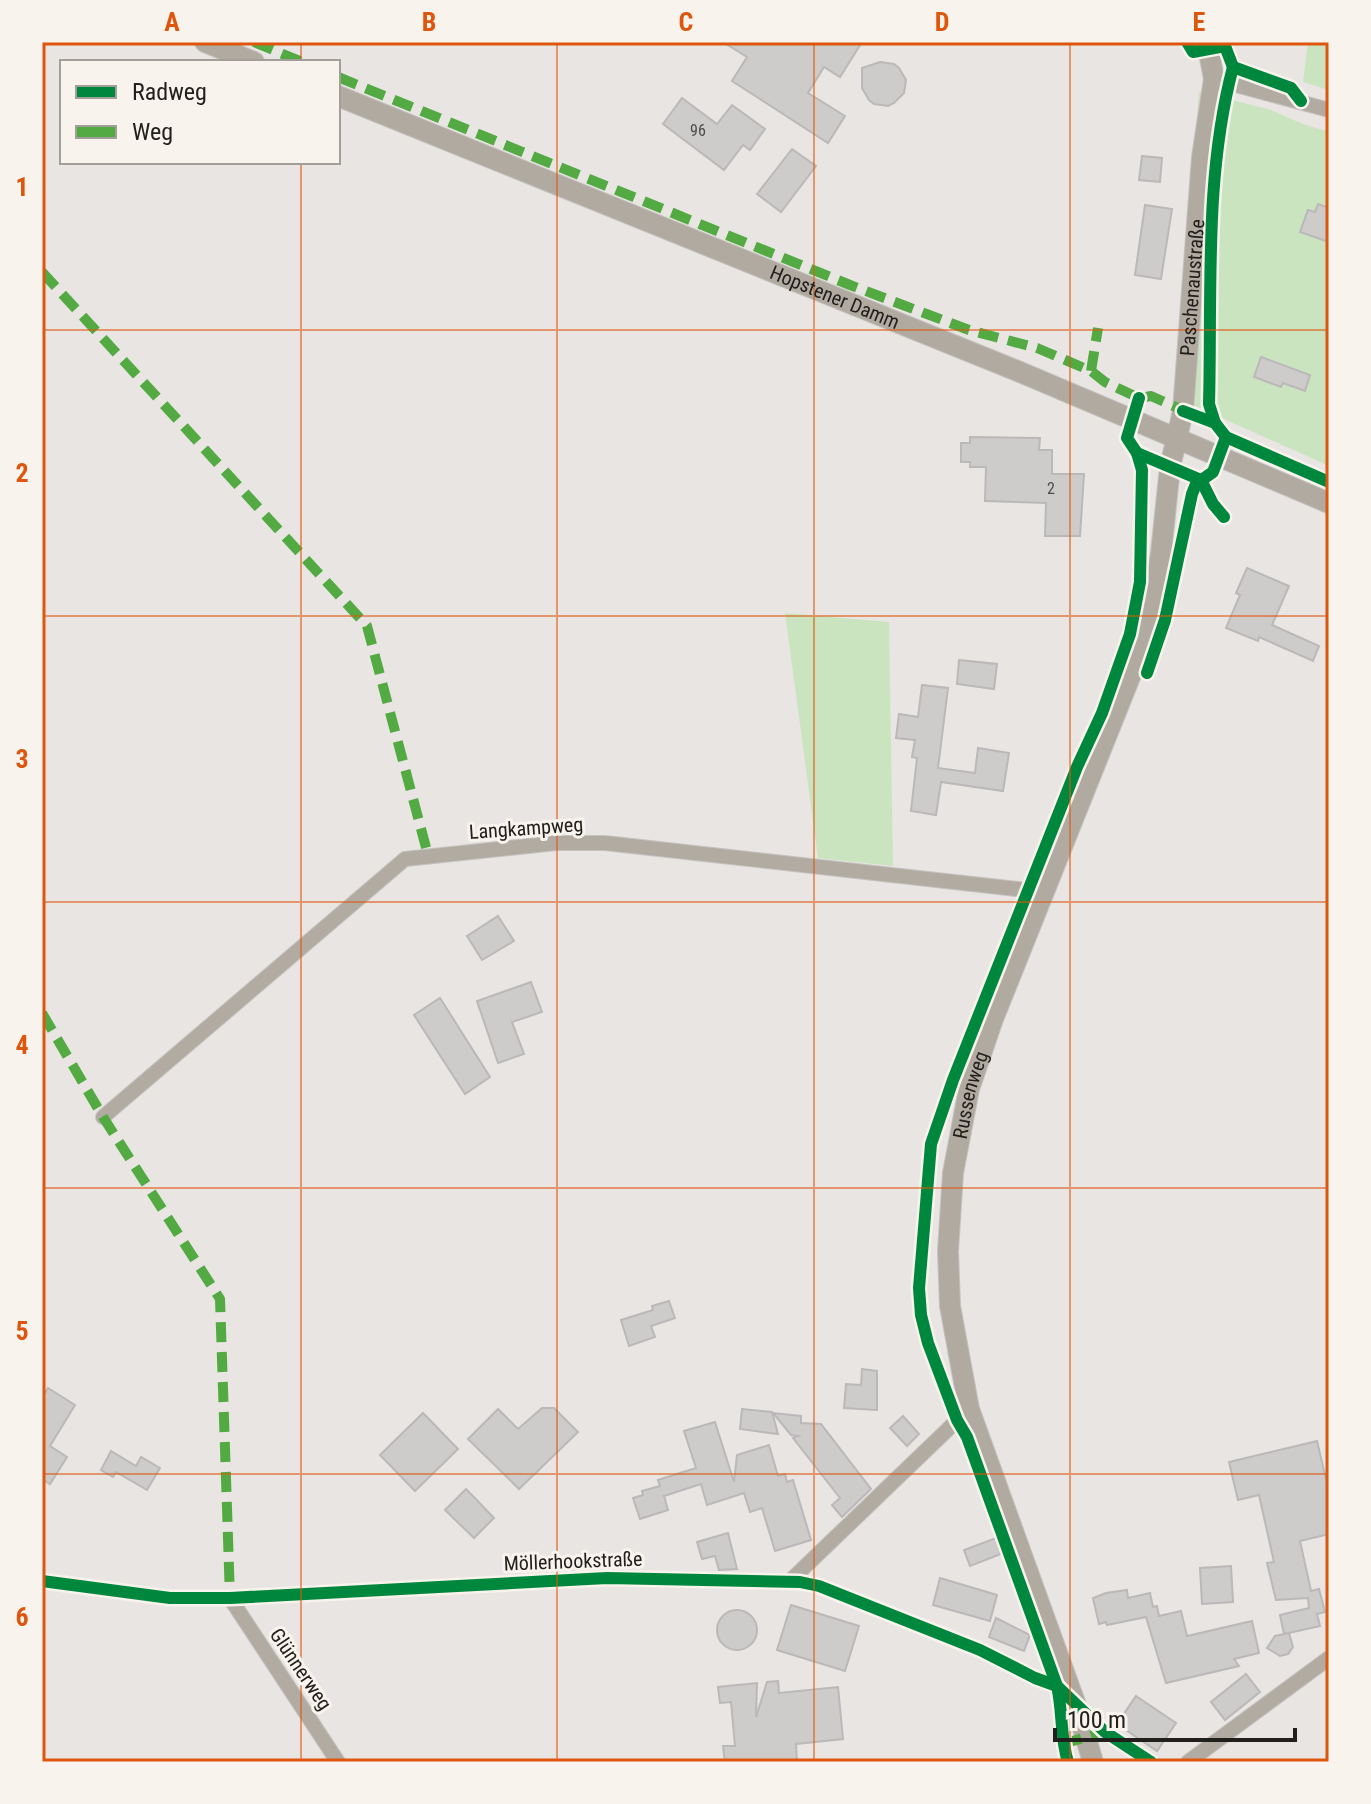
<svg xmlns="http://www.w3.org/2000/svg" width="1371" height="1804" viewBox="0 0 1371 1804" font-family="'Roboto Condensed',sans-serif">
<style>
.green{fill:#cbe4c0}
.building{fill:#cecbcb;stroke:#bab8b8;stroke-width:2}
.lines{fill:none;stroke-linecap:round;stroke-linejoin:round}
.street-casing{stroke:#c4c2bf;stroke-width:16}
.secondary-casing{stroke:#c4c2bf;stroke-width:22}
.street{stroke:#b2aba2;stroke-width:14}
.secondary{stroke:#b1aaa1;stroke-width:20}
.quiet{stroke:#53aa43;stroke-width:10;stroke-dasharray:20 10;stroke-linecap:butt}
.cycleway-casing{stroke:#f8f3ec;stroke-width:17}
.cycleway{stroke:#00873e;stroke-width:12}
.grid{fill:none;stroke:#de560d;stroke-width:2;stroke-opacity:0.55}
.labels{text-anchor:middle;stroke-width:6;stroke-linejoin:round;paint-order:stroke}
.number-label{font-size:16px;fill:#4d4b48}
.street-label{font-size:20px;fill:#22201d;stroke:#f8f3ec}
.neatline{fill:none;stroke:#de560d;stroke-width:3}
.grid-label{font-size:26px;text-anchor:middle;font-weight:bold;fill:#de560d}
</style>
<rect width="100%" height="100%" fill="#e8e5e2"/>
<g class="green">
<path d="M1308 42H1329V90L1303 82Z"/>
<path d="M1199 92 1268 109 1303 124 1329 132V466L1173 396Z"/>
<path d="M785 613 889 622 893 866 818 858Z"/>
</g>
<g class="building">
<path d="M723 42H862L840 77 824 67 808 93 845 116 828 143 732 81 747 57Z"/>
<path d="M880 62 894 64 899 68 906 80 904 93 894 103 888 106 874 104 869 100 862 88V68Z"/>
<path d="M682 98 717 124 732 105 765 129 750 150 743 145 724 170 663 124Z"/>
<path d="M792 149 816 166 781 212 757 194Z"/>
<path d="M1142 156 1162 158 1160 182 1139 180Z"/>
<path d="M1318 204 1329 208V242L1300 232 1308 210 1315 212Z"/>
<path d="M1145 205 1172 209 1161 279 1135 275Z"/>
<path d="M1261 357 1310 375 1305 391 1283 383 1281 387 1254 377Z"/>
<path d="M970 437 1040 438 1039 450H1052V474H1084L1080 536H1045L1046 503 985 501 986 467H970V462H961V443H970Z"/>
<path d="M1247 568 1289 586 1272 625 1319 646 1313 661 1259 637 1258 641 1226 628 1240 595 1236 593Z"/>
<path d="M959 660 997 664 994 689 957 684Z"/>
<path d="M922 685 948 688 938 768 975 773 978 748 1009 753 1003 791 941 782 936 815 911 811 917 758 912 757 915 740 896 738 899 714 918 717Z"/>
<path d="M498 916 514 941 482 960 467 936Z"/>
<path d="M531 982 542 1012 512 1022 524 1054 498 1063 477 1001Z"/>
<path d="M440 998 490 1077 465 1094 414 1015Z"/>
<path d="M669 1301 675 1318 651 1326 655 1337 629 1346 621 1320 653 1310 652 1306Z"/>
<path d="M862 1369 877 1371V1410L844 1408 846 1384 861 1385Z"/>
<path d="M48 1388 75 1405 50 1446 67 1457 50 1484 42 1479V1398Z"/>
<path d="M542 1408H554L578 1432 519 1489 468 1439 498 1409 518 1429Z"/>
<path d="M742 1409 772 1412 778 1434 740 1429Z"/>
<path d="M423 1413 458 1449 415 1491 380 1455Z"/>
<path d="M773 1413 801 1416V1423L821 1424 871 1489 842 1517 832 1505 840 1498 793 1438 798 1436 791 1435Z"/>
<path d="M903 1416 919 1434 907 1446 890 1428Z"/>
<path d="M715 1422 734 1482 737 1455 769 1445 778 1476 785 1474 787 1482 793 1480 811 1540 775 1551 762 1508 750 1512 744 1493 707 1505 701 1484 664 1496 668 1510 640 1519 633 1498 643 1495 642 1491 660 1486 658 1480 696 1468 684 1431Z"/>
<path d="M1317 1441 1329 1492V1534L1300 1541 1311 1591 1319 1589 1325 1612 1317 1614 1320 1626 1284 1634 1280 1615 1309 1608 1308 1598 1276 1600 1267 1563 1274 1562 1259 1495 1238 1500 1229 1462Z"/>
<path d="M111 1451 136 1466 141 1457 160 1468 147 1490 116 1472 113 1477 101 1470Z"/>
<path d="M466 1489 494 1518 474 1538 445 1510Z"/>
<path d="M728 1533 737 1569 719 1570 715 1556 702 1559 697 1542Z"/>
<path d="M996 1538 1001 1554 970 1566 964 1550Z"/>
<path d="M1231 1566 1233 1602 1202 1604 1200 1568Z"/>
<path d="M940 1578 997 1595 990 1621 933 1605Z"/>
<path d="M1127 1590 1128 1598 1150 1593 1153 1607 1157 1606 1159 1616 1181 1611 1187 1636 1252 1621 1259 1653 1234 1659 1239 1666 1166 1683 1146 1617 1107 1625 1106 1622 1099 1624 1093 1598 1106 1593Z"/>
<path d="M791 1605 859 1626 845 1671 777 1650Z"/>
<circle cx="737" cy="1630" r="20"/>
<path d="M996 1618 1030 1635 1024 1651 989 1637Z"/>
<path d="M1289 1633 1293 1647 1288 1654 1280 1656 1267 1648 1275 1636Z"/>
<path d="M1246 1674 1260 1692 1225 1720 1211 1702Z"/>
<path d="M778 1681 779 1693 838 1687 843 1739 796 1744 797 1762H725L723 1746H735L731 1702 720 1703 718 1687 757 1683 756 1717 767 1682Z"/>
<path d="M1136 1696 1176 1723 1157 1751 1117 1724Z"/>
</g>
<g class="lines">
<g class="street-casing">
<g id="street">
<path d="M1214 79 1329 110"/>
<path d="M103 1117 405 859 556 843H605L1044 892"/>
<path d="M42 1581 170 1598H230L607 1578 800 1582 819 1586 980 1650 1035 1678 1057 1686 1105 1732 1151 1762"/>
<path d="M790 1581 969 1409"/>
<path d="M230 1598 338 1762"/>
<path d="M1188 1762 1329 1658"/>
</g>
</g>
<g class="secondary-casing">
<g id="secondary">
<path d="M205 42 254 62"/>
<path id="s1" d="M338 96 1020 372 1329 503"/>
<path id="s2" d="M1093 1762 1077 1708 969 1409 950 1306 948 1251 953 1173 969 1089 993 1019 1134 667 1151 611 1161 553 1170 467 1183 411 1202 157 1214 79 1207 42"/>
</g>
</g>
<use href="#street" class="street"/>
<use href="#secondary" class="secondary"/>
<g class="quiet">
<path d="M254 42 302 62"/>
<path d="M338 77 850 285 969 330 1037 348 1091 371 1105 382 1139 398 1151 396 1187 412"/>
<path d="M42 272 367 626 428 855"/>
<path d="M1091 371 1098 328"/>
<path d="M42 1013 103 1117 220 1299 230 1598"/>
<path d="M1062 1744 1105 1732"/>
</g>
<g class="cycleway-casing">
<g id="cycleway">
<path d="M1187 42 1193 52 1225 46 1233 67 1291 88 1301 101"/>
<path d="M1183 411 1215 423 1226 437 1329 482"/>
<path d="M1215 423 1209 404C1212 291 1204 177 1233 67"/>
<path d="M1137 453 1201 480 1213 504 1224 517"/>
<path d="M1147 673 1165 620 1192 494 1196 484 1213 472 1226 437"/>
<path d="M42 1581 170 1598H230L607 1578 800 1582 819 1586 980 1650 1035 1678 1057 1686 1105 1732 1151 1762"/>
<path d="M1068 1762C1060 1737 1063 1712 1057 1686L967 1437 957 1420 928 1343 921 1315 919 1288 931 1144 953 1080 1077 767 1102 713 1130 634 1140 582 1142 470 1137 453 1127 438 1139 398"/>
</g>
</g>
<use href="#cycleway" class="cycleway"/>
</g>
<path class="grid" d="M301 42V62M557 42V1762M814 42V1762M1070 42V1762M301 162V1762M42 330H1329M42 616H1329M42 902H1329M42 1188H1329M42 1474H1329"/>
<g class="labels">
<g class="number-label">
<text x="698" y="136">96</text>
<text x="1051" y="494">2</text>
</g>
<g class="street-label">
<text dy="7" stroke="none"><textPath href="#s2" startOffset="1536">Paschenaustraße</textPath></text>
<text dy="7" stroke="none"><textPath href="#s1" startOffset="536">Hopstener Damm</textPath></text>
<text transform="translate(526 828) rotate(-4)" y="7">Langkampweg</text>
<text dy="7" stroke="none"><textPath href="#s2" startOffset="692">Russenweg</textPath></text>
<text transform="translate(573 1561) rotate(-2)" y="7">Möllerhookstraße</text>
<text transform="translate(301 1669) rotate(56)" y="7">Glünnerweg</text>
</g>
</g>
<rect width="1371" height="1804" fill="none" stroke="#f8f3ec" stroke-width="88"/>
<rect x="60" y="60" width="280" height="104" fill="#f8f3ec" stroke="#a29f99" stroke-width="2"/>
<rect x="76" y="86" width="40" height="12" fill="#00873e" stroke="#a29f99" stroke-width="2"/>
<text x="132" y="100" font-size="24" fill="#22201d">Radweg</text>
<rect x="76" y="126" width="40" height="12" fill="#53aa43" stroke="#a29f99" stroke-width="2"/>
<text x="132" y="140" font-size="24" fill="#22201d">Weg</text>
<path d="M1055 1728v12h240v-12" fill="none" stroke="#22201d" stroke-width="4"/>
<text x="1067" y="1728" font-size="24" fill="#22201d" stroke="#f8f3ec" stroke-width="6" paint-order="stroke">100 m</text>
<rect x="44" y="44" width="1283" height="1716" class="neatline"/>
<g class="grid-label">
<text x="172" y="31">A</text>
<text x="429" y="31">B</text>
<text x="686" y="31">C</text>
<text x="942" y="31">D</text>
<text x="1199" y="31">E</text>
<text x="22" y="196">1</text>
<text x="22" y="482">2</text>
<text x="22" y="768">3</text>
<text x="22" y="1054">4</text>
<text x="22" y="1340">5</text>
<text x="22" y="1626">6</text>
</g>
</svg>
